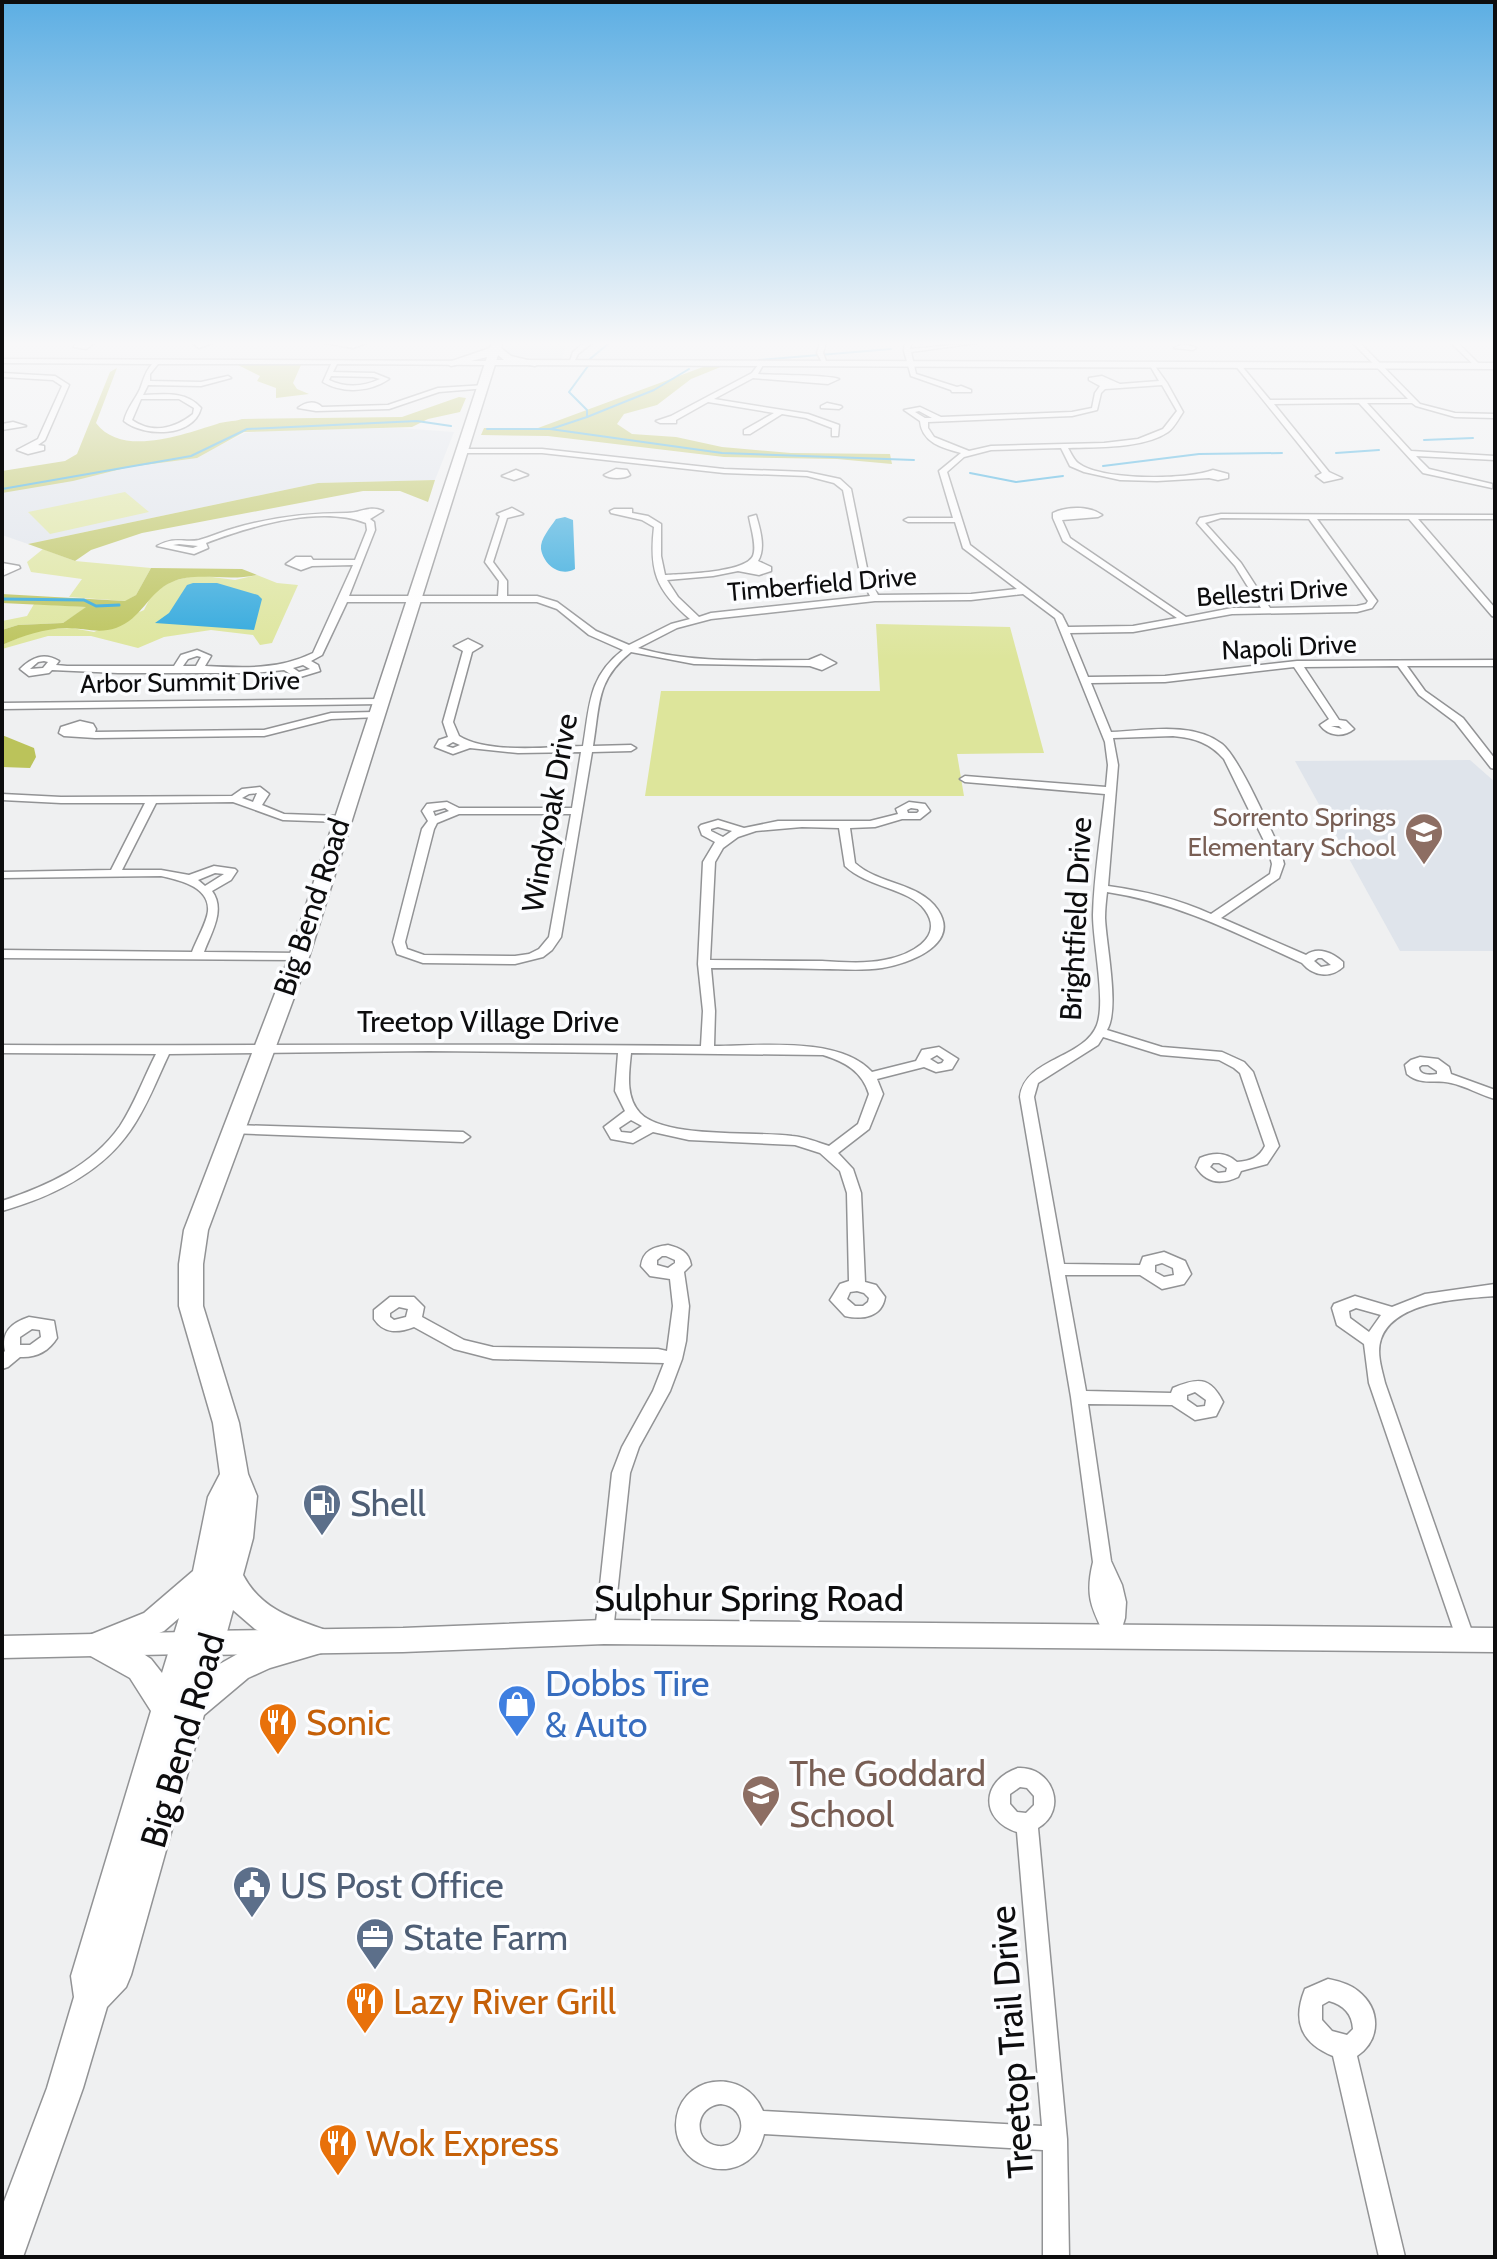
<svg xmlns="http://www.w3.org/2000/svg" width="1497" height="2259" viewBox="0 0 1497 2259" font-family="Cabin,sans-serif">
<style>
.built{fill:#dfe4eb}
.green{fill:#dde59b}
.forest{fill:#bbc35a}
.water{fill:#2ba6dc}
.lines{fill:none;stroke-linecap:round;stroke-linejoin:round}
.stream-far1{stroke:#2ba6dc;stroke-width:2}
.stream{stroke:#2ba6dc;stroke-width:3}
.minor-casing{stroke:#929395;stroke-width:3}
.tertiary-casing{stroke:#929395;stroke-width:3}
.secondary-casing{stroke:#929395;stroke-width:3}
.primary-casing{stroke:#929395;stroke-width:3}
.minor{fill:#fff;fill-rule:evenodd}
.tertiary{fill:#fff;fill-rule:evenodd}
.secondary{fill:#fff;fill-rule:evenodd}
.primary{fill:#fff;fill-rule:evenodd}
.labels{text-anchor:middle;stroke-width:7;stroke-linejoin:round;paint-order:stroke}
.far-street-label{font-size:26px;fill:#0d0d0e;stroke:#fcfdff}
.far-education-label{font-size:26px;fill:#785e54;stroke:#fcfdff;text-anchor:end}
.street-label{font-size:30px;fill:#0d0d0e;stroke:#fcfdff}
.near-service-label{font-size:36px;fill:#4e5e75;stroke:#fcfdff;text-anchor:start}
.near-street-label{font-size:36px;fill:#0d0d0e;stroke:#fcfdff}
.near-shop-label{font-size:36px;fill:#366cbe;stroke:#fcfdff;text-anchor:start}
.near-food-label{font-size:36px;fill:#c56008;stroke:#fcfdff;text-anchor:start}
.near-education-label{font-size:36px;fill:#785e54;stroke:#fcfdff;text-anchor:start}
</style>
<rect width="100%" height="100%" fill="#eff0f1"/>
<g class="built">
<path d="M509 343H566L562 359 510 356 506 353Z"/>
<path d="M399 428 454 432 435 480 318 483 28 544 2 535V488L202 454 245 433 285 429Z"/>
<path d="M1470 760 1495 782V951H1400L1295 761Z"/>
</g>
<g class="green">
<path d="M125 492 149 512 50 534 28 512Z"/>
<path d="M43 549 75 561 151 568 136 595 126 601 69 597 82 579 31 572 27 562Z"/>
<path d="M197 575 235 580 257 575 277 583 298 585 272 643 260 645 253 635 211 630 164 637 138 648 91 636H48L2 649V645L39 629 72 628 94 632 144 610 152 594 172 581Z"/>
<path d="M34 604 87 607 63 623 18 625 2 630V621L27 616Z"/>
<path d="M876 624 1010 627 1044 753 957 754 964 796H645L661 691H880Z"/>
</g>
<g class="forest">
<path d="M236 364 301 365 293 383 297 389 309 394 276 398V388L257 381 260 376Z"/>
<path d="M723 366 691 379 657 405 624 414 617 424 632 434 676 437 722 447 791 453 890 454 892 464 837 459 724 457 548 436 481 435 484 428H538L703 367Z"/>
<path d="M117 368 96 423C122 458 184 434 217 424 224 421 233 422 242 419L402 417 459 397 466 398 460 412 428 419 412 427 244 432 197 458 129 467 73 481 2 493V471L65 461 77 454 110 372Z"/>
<path d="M435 480 428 502 400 491H363L142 533 91 550 75 561 28 544 318 483Z"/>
<path d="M151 568 242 569 257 575C227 582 196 571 172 582 148 592 142 619 116 628 99 634 84 628 67 628 42 629 25 635 2 645V630L18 625 63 623 86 607 2 603V594L125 601 136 595Z"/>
<path d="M2 735 34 748 36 757 30 768 2 767Z"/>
</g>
<g class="water">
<path d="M565 517 573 520 575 569C561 577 544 566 541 549 540 539 550 528 556 519Z"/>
<path d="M193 583H217L258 595 262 599 254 630 155 623 169 613 187 585Z"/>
</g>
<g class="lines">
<g class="stream-far1">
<path d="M921 344 924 343"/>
<path d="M590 359 609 343"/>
<path d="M759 360 891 349"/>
<path d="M587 417 654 390 689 369"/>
<path d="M487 429H551L587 417V410L569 392 588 366"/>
<path d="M550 429 722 453 914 460"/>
<path d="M1424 440 1473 438"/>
<path d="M1336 453 1379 450"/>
<path d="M1103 466 1199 454 1282 453"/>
<path d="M970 473 1016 482 1063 476"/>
<path d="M2 489 191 456 247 429 417 421 451 426"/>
</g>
<path class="stream" d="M2 599 84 600 96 606 119 605"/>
<g class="minor-casing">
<g id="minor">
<path d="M75 343H94L86 349 74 347Z"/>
<path d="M192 343H212L199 348Z"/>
<path d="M325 343H366L353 348Z"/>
<path d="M584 343H592L578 354 573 364H569L573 352Z"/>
<path d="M820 343H826L823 353 827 364H823L817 353Z"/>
<path d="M905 343H911L910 349 977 343 911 352 916 374 957 387 961 386 971 390V392H952L951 390 911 376 904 351Z"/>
<path d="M1353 343H1360L1420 404 1455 413 1495 414V418L1455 417 1416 406 1412 403H1367L1411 451 1495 456V460L1416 456 1429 469 1492 484V488L1423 473 1359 403 1274 404 1329 472 1342 478 1324 482 1316 476 1322 473 1235 365 1240 364 1270 400 1408 399Z"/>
<path d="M1451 343H1458L1480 365V367H1476Z"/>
<path d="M1183 344 1195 347 1196 348 1193 350 1174 348Z"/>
<path d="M2 359 491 361 494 363 491 365 337 364 333 372 374 373 389 379C370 392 343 394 323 382L331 364H158L150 374V381L201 382 228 376 231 378 201 386 148 385 143 395C164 394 187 391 201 408 193 438 144 437 124 421 127 408 135 400 140 389 144 379 145 372 152 364L2 363ZM331 376 373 377 380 379C363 387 346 388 329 380ZM141 399H179L194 408 193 414C174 429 152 434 132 420Z"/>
<path d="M761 361 764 363 758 374C773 375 831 375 839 379L828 384 753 378 714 399 808 414 839 425 838 436H832V428L806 418 782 414 750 434H744V430L774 413 708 402 676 420V423H660L656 421 671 416 752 373Z"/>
<path d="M1152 362 1167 383 1183 412C1179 418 1174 428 1168 432 1143 449 1097 447 1068 448 1071 453 1074 460 1078 463 1101 481 1187 480 1213 470L1228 474V478L1218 480 1209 478 1157 481 1120 480 1084 472 1070 466 1061 448 991 450 964 457 947 472 970 545 1062 615 1068 627 1133 626 1177 618 1063 541 1053 518V513C1067 506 1090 506 1102 515L1098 517 1062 520 1070 538 1186 617 1232 608H1261L1235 566 1197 523 1200 518 1221 514 1495 515V519H1418L1495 608V617L1492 616 1409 519H1317L1377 601 1372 608 1357 612 1232 614 1133 632 1070 633 1088 677 1165 676 1297 661 1495 660V666H1407L1425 691 1463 718 1495 759V769L1491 768 1455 722 1419 695 1398 666 1304 667 1339 720 1346 721 1354 729C1343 738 1328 736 1320 725L1329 719 1294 667 1165 682 1091 683 1111 732C1145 731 1192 721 1222 744 1240 759 1268 825 1280 849L1284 864 1279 878 1221 918 1306 955C1318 946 1333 953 1343 962V967C1330 979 1313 976 1302 963 1236 933 1179 903 1107 892 1106 901 1105 909 1105 918 1106 944 1120 1009 1107 1030L1162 1047 1222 1052 1244 1062 1253 1072 1279 1146 1267 1164 1241 1171 1238 1177C1221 1185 1206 1183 1196 1167L1200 1158C1214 1152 1226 1152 1237 1162 1250 1161 1259 1158 1265 1146L1240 1073 1234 1068 1219 1060 1161 1055 1103 1037 1098 1045 1038 1083 1034 1097 1064 1264 1140 1265 1143 1257 1164 1252 1185 1261 1191 1274 1184 1284 1162 1289 1140 1275H1065L1086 1391 1171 1393 1173 1388C1197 1378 1210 1376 1223 1402L1216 1416 1195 1420 1172 1405 1088 1404 1111 1561 1122 1585 1126 1602 1125 1618 1122 1628 1124 1636 1122 1642 1115 1644 1108 1642C1093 1610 1084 1599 1093 1562L1071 1397 1020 1097C1024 1058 1084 1059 1097 1025 1106 1001 1093 943 1093 915 1094 875 1101 834 1105 794L965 782 960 779 965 776 1106 787 1108 765 1105 742 1055 618 1023 594 971 600 875 601 711 619 677 628 638 648C693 664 752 660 809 660L821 655 836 663 822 670 810 666 694 664 631 652C596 680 600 704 593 746L631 745 636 748 631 751 592 752 561 937 552 950 543 957 515 964 423 963 397 954 393 942 422 829 428 821 422 811 427 804 447 802 459 808H572L581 752 518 753 470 748 453 754 435 747 439 740 448 737 443 722 463 651 454 646 468 639 482 646 472 652 453 722 459 736C488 754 549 747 583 746 590 705 588 677 623 650L589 635 557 609 537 602H347L322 655 311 661 318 665 320 671 297 678 284 670 253 673H118L52 670 49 673 29 676 20 669C32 657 44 652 59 661L56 665 67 666H174L181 655 197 650 211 656 205 666C243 668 278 670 313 653L353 565 312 566 301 570 286 564 296 557H311L313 560H355L367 530 366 523C320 505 251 526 206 543L208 548 194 554 157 546C176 536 183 543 199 540 211 537 223 531 235 528 273 517 308 513 347 513 361 513 369 505 383 511L370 519 374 522 375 530 349 596H498L499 581 485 562 500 516 497 514 512 508 523 514 507 518 493 562 507 581V596H537L557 602 596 631 629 645 671 624 690 619C656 590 649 571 654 527L642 520 611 513 610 511 614 509H632V513L648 516 661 524V556L665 575C682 574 745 573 753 556 757 546 751 528 749 517L756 515C760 529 766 548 758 561L771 567V571L759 575 738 571 713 576 667 580 678 597 699 617 711 613 870 596 861 578 843 490 834 483 807 476 724 473 542 453H458L457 451 461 449H542L724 469 807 472 840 479 851 489 869 578 878 595 971 594 1017 589 963 548 955 522H908L904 520 908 518H953L939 471 961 453C943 448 922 443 920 421L904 410 920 407 941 417 1072 412 1092 408 1095 393 1100 386 1089 380V378L1102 376 1120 384 1159 381 1149 364ZM1162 385 1177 411 1163 429 1138 439 1104 443 991 446 969 451 934 437 928 428V422L1072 416 1097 410 1101 393 1105 389ZM919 411 932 418H925L915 412ZM1221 518 1309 519 1368 601 1366 604 1357 606 1270 608 1241 563 1205 523ZM179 544 198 546 193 548 173 545ZM197 656 201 657 196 666H183L188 659ZM44 661 48 662 43 668 30 669 38 662ZM303 665 310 669 299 672 293 668ZM1331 726H1339L1342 729ZM1173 736C1195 738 1210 743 1224 759L1268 849 1272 864 1270 874 1211 914C1178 899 1144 891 1108 886L1118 765 1113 738ZM453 742 460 745 453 748 446 746ZM445 808 449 811 435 816 433 811ZM459 814H571L549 937 539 949 529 954 515 956 424 955 407 949 405 942 434 829 437 823ZM1318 958H1322L1331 965 1321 967 1314 961ZM1219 1163 1227 1168 1226 1172 1218 1173 1210 1167 1213 1163ZM1162 1263 1173 1268 1174 1275 1164 1277 1155 1272V1265ZM1195 1392 1206 1400 1205 1406 1197 1407 1187 1400V1395Z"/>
<path d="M2 373 55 376 69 385 45 440 38 445 44 446V450L28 454 17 450 38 439 62 386 53 380 2 377Z"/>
<path d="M485 385 487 388 439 392 389 409 316 411 298 408C305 402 315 400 322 407L388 405 438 388Z"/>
<path d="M827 403 841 406 842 407 839 409 821 408V406Z"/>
<path d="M13 422 26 426 2 430V424Z"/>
<path d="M616 469 627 470 630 475C624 479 610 479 604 475Z"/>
<path d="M516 470 528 475 514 480 502 476Z"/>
<path d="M2 563 19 566 20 568 2 576V570L5 569H2Z"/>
<path d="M379 699 384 702 382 704 2 709V703Z"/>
<path d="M375 712 379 713V717L331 719 264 736 95 738 64 736 59 733 61 727 80 721 93 724 96 729 95 732 264 730 331 713Z"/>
<path d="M260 787 269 794 262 805 284 814 341 816 346 819 341 822 283 820 233 802 156 803 122 870H161L189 875 214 866 235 869 237 871 231 880 212 891C226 910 211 933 204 952L299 953 303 954 305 957 303 960 2 958V950L192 952C196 941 207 922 208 911 210 886 178 880 161 876L2 878V872L111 870 145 803H61L2 800V794L61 797 232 796 242 789ZM257 793 253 802 242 798 249 794ZM215 873 224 874 205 886 198 880Z"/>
<path d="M909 802 925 804 930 811 920 819H902L875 827 850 828 855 863C879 885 919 882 938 910 961 945 908 964 882 968 861 971 841 969 821 969 784 968 747 968 711 968L715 1011 714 1046C759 1046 840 1036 872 1072L916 1061 922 1050 939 1047 958 1059 952 1069 936 1072 924 1067 877 1079 883 1094 869 1129 838 1153 853 1169 861 1193 865 1282 876 1285 885 1297C882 1317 863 1320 845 1316L830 1300 840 1284 849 1281 847 1193 840 1171 820 1153 795 1145 689 1140 653 1132 633 1143 611 1139 604 1127 625 1111 615 1091 618 1053 429 1051 169 1054C157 1079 147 1107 130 1131 100 1174 51 1197 2 1211V1201C47 1186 92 1166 120 1126 135 1103 144 1077 156 1054L2 1053V1045C235 1046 468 1043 701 1046L703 1011 698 964 703 862 715 842 702 835 699 827 701 825 718 820 744 828 778 821H870L898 814 896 809ZM911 808 918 809 919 811 917 813H908L907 810ZM718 827 732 831 723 837 711 831V829ZM802 827 839 828 845 866C868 888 909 888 925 910 946 939 907 956 884 960 864 964 842 962 822 961 785 961 748 960 710 960L715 862 723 848 738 837 756 831ZM631 1053 823 1055C845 1062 862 1071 869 1094L858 1124 829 1146C817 1142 805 1137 792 1136 756 1131 665 1139 640 1113 625 1097 629 1073 631 1053ZM937 1055 944 1060 942 1063 938 1064 930 1059ZM631 1120 642 1126 631 1133 621 1132 619 1128ZM857 1291 864 1293 869 1298 868 1302 863 1306H855L847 1299 850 1292Z"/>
<path d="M1420 1057 1438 1059 1449 1067 1451 1074 1495 1090V1099C1480 1095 1466 1086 1451 1083 1434 1079 1422 1086 1407 1074L1405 1065 1411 1060ZM1422 1065H1428L1437 1071V1074C1430 1075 1419 1076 1419 1067Z"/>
<path d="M235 1125 463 1132 470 1137 463 1142 230 1133 228 1130 230 1127Z"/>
<path d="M668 1245C680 1248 689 1252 691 1265L684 1272 689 1306 686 1341 682 1359 670 1391 639 1447 630 1473 613 1632 611 1638 604 1640 597 1638 595 1632 612 1473 622 1447 653 1391 664 1363 493 1359 454 1349 414 1327C398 1333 384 1334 374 1319V1310L390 1297H414L424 1307 422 1317 464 1340 493 1347 658 1349 667 1351 673 1306 670 1279 650 1276 641 1266C643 1250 654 1247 668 1245ZM662 1256H666L675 1260V1263L668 1268 657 1265V1260ZM399 1307 408 1309 406 1317 394 1320 390 1317V1313Z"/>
<path d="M1495 1284V1296C1462 1299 1395 1300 1381 1339 1376 1353 1382 1370 1385 1383L1475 1640 1473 1646 1466 1648 1459 1646 1457 1640 1369 1383 1364 1344 1337 1325 1332 1308 1334 1304 1355 1296 1392 1307 1425 1294ZM1356 1308 1381 1315 1369 1332 1350 1318 1349 1311Z"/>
<path d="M29 1317 54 1321 57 1338C49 1351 36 1358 20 1357L8 1367 2 1369V1354L5 1351C1 1332 11 1323 29 1317ZM32 1329 40 1330 41 1337 30 1345H20V1337Z"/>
<path d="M1018 1768C1052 1766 1069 1810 1038 1828L1067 2139 1069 2257H1043V2150L764 2134C762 2142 759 2150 753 2156 726 2184 676 2164 676 2125 677 2075 744 2065 763 2111L1042 2126 1017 1832C980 1820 980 1781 1018 1768ZM1020 1787 1027 1788 1034 1796V1805L1026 1813 1017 1812 1010 1804V1794ZM721 2104C750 2107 747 2149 718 2146 692 2143 694 2106 721 2104Z"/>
<path d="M1328 1979C1338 1981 1350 1984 1358 1991 1381 2009 1381 2040 1357 2056L1405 2257H1379L1333 2056C1301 2043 1292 2021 1305 1989ZM1329 2001C1344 2005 1352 2014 1353 2029L1347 2035 1332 2031 1322 2020V2005Z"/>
</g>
</g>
<g class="tertiary-casing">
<g id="tertiary">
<path d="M491 360 1495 363V369L488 365Z"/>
<path d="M186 1632 195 1635 198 1643 195 1651 186 1654 2 1658V1636Z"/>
</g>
</g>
<g class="secondary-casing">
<path id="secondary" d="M604 1620 1495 1628V1652L604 1644 403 1652 199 1655 189 1651 185 1643 189 1635 199 1631 403 1628Z"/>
</g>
<g class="primary-casing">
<path id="primary" d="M492 343H502L501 348 511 356 540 363 535 366 504 360 498 355 309 957 208 1230 203 1264V1306L239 1423 248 1474 257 1496 253 1538 243 1575C262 1611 295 1619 331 1632L335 1641 331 1650 270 1668 248 1678 204 1715 131 1975 126 1987 107 2007 83 2088 23 2257H2V2207L47 2088 74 1997 71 1976 151 1711 130 1678 87 1654 83 1645 87 1636 144 1613 193 1571 208 1497 220 1474 213 1423 179 1306V1264L184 1230 289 957 487 357 451 366 446 363 490 348ZM233 1610 255 1629 277 1640 241 1652 218 1665ZM179 1618 162 1673 151 1659 130 1645 164 1631Z"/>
</g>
<use href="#minor" class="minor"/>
<use href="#tertiary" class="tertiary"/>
<use href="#secondary" class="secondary"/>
<use href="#primary" class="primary"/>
</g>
<linearGradient id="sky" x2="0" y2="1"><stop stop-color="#5caee3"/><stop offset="0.52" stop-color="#f8f8f9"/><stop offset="1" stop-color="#f8f8f9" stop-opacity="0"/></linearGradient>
<rect width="1497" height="660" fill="url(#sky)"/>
<defs>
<g id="school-pin" transform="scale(2)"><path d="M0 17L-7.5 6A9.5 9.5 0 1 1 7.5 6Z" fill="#8d6e63" stroke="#fcfdff"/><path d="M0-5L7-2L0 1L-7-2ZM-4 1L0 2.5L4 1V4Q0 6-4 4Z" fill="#fff"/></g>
<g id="fuel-pin" transform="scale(2)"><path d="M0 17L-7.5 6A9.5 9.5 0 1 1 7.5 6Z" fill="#5c6f8a" stroke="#fcfdff"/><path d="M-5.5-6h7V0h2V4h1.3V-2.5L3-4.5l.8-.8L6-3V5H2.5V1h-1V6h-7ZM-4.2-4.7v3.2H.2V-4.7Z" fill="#fff"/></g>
<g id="shop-pin" transform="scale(2)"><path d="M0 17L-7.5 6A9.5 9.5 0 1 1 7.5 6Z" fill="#3f7fe0" stroke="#fcfdff"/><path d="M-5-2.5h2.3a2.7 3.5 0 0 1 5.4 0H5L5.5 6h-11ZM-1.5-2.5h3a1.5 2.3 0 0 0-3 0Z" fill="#fff"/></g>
<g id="restaurant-pin" transform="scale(2)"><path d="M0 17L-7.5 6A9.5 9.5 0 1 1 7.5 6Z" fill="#e8710a" stroke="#fcfdff"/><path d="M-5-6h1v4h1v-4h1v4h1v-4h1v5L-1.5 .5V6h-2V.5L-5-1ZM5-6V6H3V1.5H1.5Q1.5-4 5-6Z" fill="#fff"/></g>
<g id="civic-pin" transform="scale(2)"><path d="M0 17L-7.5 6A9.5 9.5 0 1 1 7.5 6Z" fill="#5c6f8a" stroke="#fcfdff"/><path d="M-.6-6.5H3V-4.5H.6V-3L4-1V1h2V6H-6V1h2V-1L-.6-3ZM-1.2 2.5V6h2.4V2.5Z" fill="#fff"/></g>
<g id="office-pin" transform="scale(2)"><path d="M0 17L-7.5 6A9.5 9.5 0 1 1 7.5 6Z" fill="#5c6f8a" stroke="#fcfdff"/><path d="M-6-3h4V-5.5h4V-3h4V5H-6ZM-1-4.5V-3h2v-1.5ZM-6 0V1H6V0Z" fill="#fff"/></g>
</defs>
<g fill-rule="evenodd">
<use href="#school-pin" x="1424" y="832"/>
<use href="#fuel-pin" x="322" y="1503"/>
<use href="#shop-pin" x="517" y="1704"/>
<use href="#restaurant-pin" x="278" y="1722"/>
<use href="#school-pin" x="761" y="1794"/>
<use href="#civic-pin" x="252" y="1885"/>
<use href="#office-pin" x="375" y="1937"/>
<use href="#restaurant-pin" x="365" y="2001"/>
<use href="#restaurant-pin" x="338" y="2143"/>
</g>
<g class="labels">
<g class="far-street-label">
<text transform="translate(822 584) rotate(-5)" y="9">Timberfield Drive</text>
<text transform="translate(1272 592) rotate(-4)" y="9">Bellestri Drive</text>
<text transform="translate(1289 647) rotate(-3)" y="9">Napoli Drive</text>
<text transform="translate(190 682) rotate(-1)" y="9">Arbor Summit Drive</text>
</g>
<g class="far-education-label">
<text x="1396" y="826">Sorrento Springs<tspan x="1396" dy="30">Elementary School</tspan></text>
</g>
<g class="street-label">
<text transform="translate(550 813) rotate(-80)" y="10">Windyoak Drive</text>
<text transform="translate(312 907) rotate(-72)" y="10">Big Bend Road</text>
<text transform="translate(1076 919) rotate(-87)" y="10">Brightfield Drive</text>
<text x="488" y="1032">Treetop Village Drive</text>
</g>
<g class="near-service-label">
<text x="350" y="1516">Shell</text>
<text x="280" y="1898">US Post Office</text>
<text x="403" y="1950">State Farm</text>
</g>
<g class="near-street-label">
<text x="749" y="1611">Sulphur Spring Road</text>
<text transform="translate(182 1740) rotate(-74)" y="13">Big Bend Road</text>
<text transform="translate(1011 2042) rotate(-94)" y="13">Treetop Trail Drive</text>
</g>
<g class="near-shop-label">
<text x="545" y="1696">Dobbs Tire<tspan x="545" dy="41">&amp; Auto</tspan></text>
</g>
<g class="near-food-label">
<text x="306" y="1735">Sonic</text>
<text x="393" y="2014">Lazy River Grill</text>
<text x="366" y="2156">Wok Express</text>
</g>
<g class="near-education-label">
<text x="789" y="1786">The Goddard<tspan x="789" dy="41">School</tspan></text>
</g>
</g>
<rect width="1497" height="2259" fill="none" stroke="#0d0d0e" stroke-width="8"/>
</svg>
